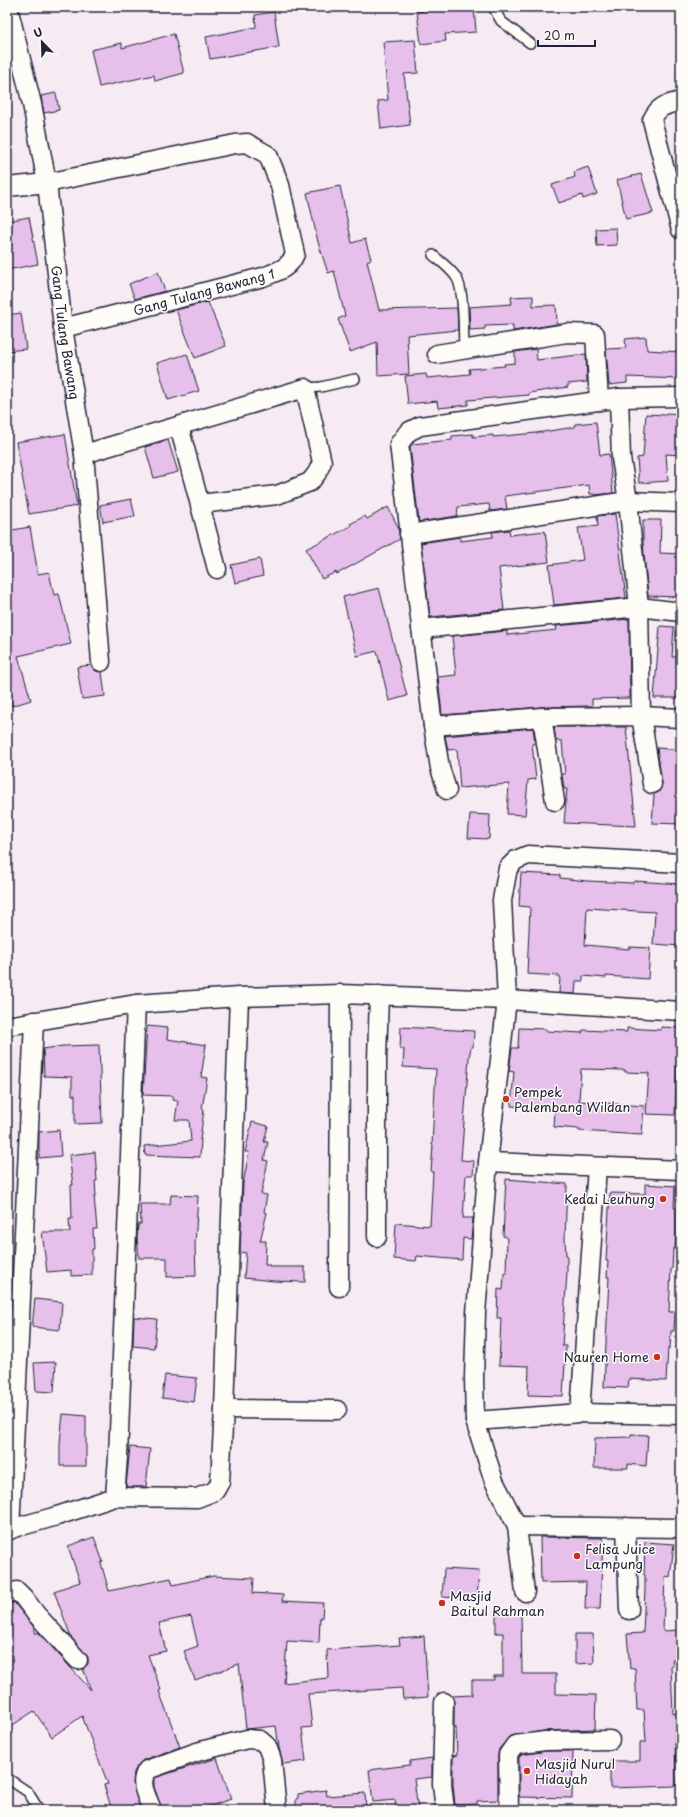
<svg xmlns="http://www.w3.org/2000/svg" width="688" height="1817" viewBox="0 0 688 1817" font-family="'Playpen Sans',sans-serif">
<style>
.building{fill:#e6c0ea;stroke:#22223b}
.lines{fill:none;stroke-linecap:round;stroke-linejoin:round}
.service-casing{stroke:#22223b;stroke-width:12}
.minor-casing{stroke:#22223b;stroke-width:21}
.service{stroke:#fdfcf7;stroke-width:9}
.minor{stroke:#fdfcf7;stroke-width:18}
.poi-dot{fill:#c8321e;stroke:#fdfcf7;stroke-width:1.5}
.labels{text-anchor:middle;stroke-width:3;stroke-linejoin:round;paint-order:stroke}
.street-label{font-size:13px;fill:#22223b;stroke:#fdfcf7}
.poi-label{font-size:13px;fill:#22223b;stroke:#fdfcf7;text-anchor:start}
</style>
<rect width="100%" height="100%" fill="#f6eaf3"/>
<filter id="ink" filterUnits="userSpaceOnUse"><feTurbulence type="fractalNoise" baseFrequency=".025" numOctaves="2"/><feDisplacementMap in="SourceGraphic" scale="8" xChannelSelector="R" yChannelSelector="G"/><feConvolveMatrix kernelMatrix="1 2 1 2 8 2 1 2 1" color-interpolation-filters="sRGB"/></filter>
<g filter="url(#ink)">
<g class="building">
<path d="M450 7H474L476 32 445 34 446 41 421 44 417 12Z"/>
<path d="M274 12 279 47 210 59 206 37 256 27 255 15Z"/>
<path d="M174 34 184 73 155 81 154 75 99 87 91 50 122 43V48Z"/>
<path d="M415 40 418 73 404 74 410 125 381 129 378 101 388 100 383 42Z"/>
<path d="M56 93 59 110 44 113 41 96Z"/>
<path d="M588 167 597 194 583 199 582 195 559 203 552 185 575 177 574 172Z"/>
<path d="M641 174 653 213 626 219 617 180Z"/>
<path d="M340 186 352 243 365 239 371 259 367 261 379 310 457 308 458 330 407 335 409 374 378 376 377 342 350 352 338 319 345 316 334 271 328 273 318 242 307 193Z"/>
<path d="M29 217 38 264 7 270V221Z"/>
<path d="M616 228 617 245 597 246 596 229Z"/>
<path d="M158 272 165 291 135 299 129 284Z"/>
<path d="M533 296V306L556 305 557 324 513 331V325L485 326V329L470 330 469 307 512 304 511 297Z"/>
<path d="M208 302 226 346 195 358 176 310Z"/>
<path d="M21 313 26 349 7 351V315Z"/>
<path d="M646 337 647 350 681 352V379L627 377V383L609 385 606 349 626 348 625 339Z"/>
<path d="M536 349 537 360 586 354 587 382 568 384V387L529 393V395L468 400V405L438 408 437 401 408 404 405 376 426 374 427 378 470 374 469 369 505 366 504 364 515 363V352Z"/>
<path d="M187 354 199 391 168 400 157 363Z"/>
<path d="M666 413 681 414V455L666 454 668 481 639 483 637 458 643 457 646 414 666 415Z"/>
<path d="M596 422 600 455 609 454 613 493 594 495V494H590L589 485 505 496 507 509 490 511 489 504 458 507 457 516 419 522 410 447 412 444 452 440V436L473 434V437L493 435V437L536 433 575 427V424Z"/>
<path d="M65 434 77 506 29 514 16 442Z"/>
<path d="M168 440 178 472 154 478 145 447Z"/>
<path d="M131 499 135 516 103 522 100 505Z"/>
<path d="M388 507 398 527 400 539 337 574 336 572 322 579 306 549 351 526 350 524 365 516 367 519Z"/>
<path d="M615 514 626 598 554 605 549 565 583 560 578 528 598 526 597 516Z"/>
<path d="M643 520H661L660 553 681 554V597L648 596 643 543Z"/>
<path d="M30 527 38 574 49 572 54 595 59 594 71 644 18 656 31 700 12 706 7 688V531Z"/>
<path d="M509 530 510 535 545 531 549 562 499 568 504 610 430 617 421 543 460 537V541L493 537 492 532Z"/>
<path d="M260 559 263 576 235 583 231 565Z"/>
<path d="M379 588 407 696 389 701 377 651 357 656 343 597Z"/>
<path d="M629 619 630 698 592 699V706L541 707 442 715 438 677 456 675 452 636 507 631V635L557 630 556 626Z"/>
<path d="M660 626 674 627 672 657H681V698H654Z"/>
<path d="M91 665 96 671 102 672 105 696 82 699 77 667Z"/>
<path d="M554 727H626L636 826 564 823 567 789H564L562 774H565L562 741H556Z"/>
<path d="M533 728 535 743 532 744 536 779 528 780 525 815 507 814 509 784 460 788 457 749 448 750 445 736Z"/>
<path d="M657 748 681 750V824L652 823 654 794 659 792 662 783Z"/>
<path d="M470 814 490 815 489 839 468 838Z"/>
<path d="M521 873 560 875V878L587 881 633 883 634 881 681 884V946L653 944 655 912 587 908 585 945 629 949V947L650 948 648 979 606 976V978L583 976V981H576L575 994 559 993 560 976 527 974 530 907 519 906Z"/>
<path d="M147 1026 168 1028 167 1039 206 1045 201 1077 207 1078 202 1109H204L200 1140 201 1139 200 1157 145 1155 144 1146 191 1141 189 1120H175L178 1101 172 1100 173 1096 143 1095Z"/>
<path d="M401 1027 474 1031 473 1047H471L469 1058 461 1160 474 1161 473 1175H466L463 1218H473L471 1239 463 1238 462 1260 417 1256 416 1261 394 1259 396 1223 430 1226 433 1172H431L433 1145H432L436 1069 403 1067 404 1049H400Z"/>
<path d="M661 1027 681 1028V1052H677L675 1115 646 1114 649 1073 625 1072V1070L581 1069 579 1101 644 1106 642 1135 579 1131V1129L554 1127 555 1109 511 1106 514 1072 509 1071 512 1048H518L519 1028 546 1029V1031L582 1033 583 1030 627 1032V1028L661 1030Z"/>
<path d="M99 1045 102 1123 75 1124V1095H72V1077L44 1076 43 1049 63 1046Z"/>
<path d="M252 1122 268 1126 264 1142H268L264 1160 268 1161 261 1194 267 1195 264 1212 267 1213 260 1241H266L265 1265H270V1267H305V1282L274 1281 244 1278 246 1253 240 1252 243 1184 249 1152H245Z"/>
<path d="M59 1130 61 1156 39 1158V1132Z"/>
<path d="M95 1152 97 1181H95L96 1196H94L97 1229H93L94 1249H92V1275L71 1276V1270L47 1272 42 1232H70L69 1219H72L71 1185H73L69 1155Z"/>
<path d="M506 1179 567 1184 565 1239 566 1255H567V1273L562 1346H566L563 1396 528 1395 529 1366 499 1365 501 1318H497L498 1289 503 1290 504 1273H506L507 1237 503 1236Z"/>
<path d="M645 1184 675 1186 674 1208H676V1230L675 1249H673L672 1269H671L669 1312H675L674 1331H671L670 1348H668L666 1381 629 1379 628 1388 604 1387 609 1277H607L608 1261H606L610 1193 645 1194Z"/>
<path d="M171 1195 198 1196 195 1245 196 1276 167 1277V1258H139L137 1238 138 1224H141L140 1204H170Z"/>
<path d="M35 1299 62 1302 60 1330 32 1327Z"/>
<path d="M134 1317 157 1319 154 1348 133 1346Z"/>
<path d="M56 1362 54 1392 36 1391 34 1363Z"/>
<path d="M165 1375 197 1378 194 1402 162 1398Z"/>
<path d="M63 1414 86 1416V1466H60V1443Z"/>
<path d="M631 1434 648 1435 646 1466 628 1464V1468H594L595 1438 631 1437Z"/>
<path d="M130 1447 150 1449 146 1487H126Z"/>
<path d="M94 1537 103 1562 101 1563 109 1591 171 1578 173 1585 213 1576 254 1578 253 1593 283 1595 282 1601 323 1603 322 1618H320L319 1643 287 1641 284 1683 328 1678 327 1650 400 1645 399 1638 424 1636 428 1697 403 1699 402 1688 308 1694 312 1727 302 1728 306 1761 283 1764 279 1748 276 1726 246 1729 239 1664 195 1680 184 1651 198 1646 191 1616 159 1623 166 1651 148 1655 161 1690 159 1691 180 1747 143 1760 138 1765 134 1772 133 1785 141 1810H112L104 1785 108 1784 82 1716 52 1737 34 1711 7 1729V1605L14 1602 16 1605 33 1626 36 1634 38 1632 91 1690 83 1669 88 1664V1657L71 1637 54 1591 80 1582 68 1546Z"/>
<path d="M540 1537 603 1538 600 1609H585L586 1582 541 1583Z"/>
<path d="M645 1542 674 1544 670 1577 665 1576 663 1631 681 1630V1660H672L673 1666H671L673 1714 677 1713 678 1734H675L676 1786 610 1788V1761H640V1742H646L644 1710H637L635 1668 630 1669 627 1634 643 1633 645 1589V1575H644Z"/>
<path d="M444 1569 479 1571 477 1599 442 1597Z"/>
<path d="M496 1610H521L522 1674H556V1694L596 1695 595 1729 544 1731 510 1736 499 1749 498 1755V1800L477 1801V1804L455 1805 453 1784V1756L457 1755 456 1727H454V1702L452 1696 472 1695V1680H494V1676H503V1633H496Z"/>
<path d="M575 1634H593L594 1663 575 1664Z"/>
<path d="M546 1751H573L572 1798 519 1797V1758L521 1755Z"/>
<path d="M217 1758 231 1799 199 1810H162L154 1787V1778Z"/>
<path d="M432 1758V1777L414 1779 418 1810H396L395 1800 373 1802 369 1770 410 1765V1761Z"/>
<path d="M326 1790 327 1796 365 1793 366 1810H296V1799L298 1798V1794Z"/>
</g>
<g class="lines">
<g class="service-casing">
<g id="service">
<path d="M493 7 501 21 530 43"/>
<path d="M433 255C441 262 450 268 456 277 465 289 463 333 464 349"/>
<path d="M305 388 321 387 355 379"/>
<path d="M7 1778 28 1792 39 1810"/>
</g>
</g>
<g class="minor-casing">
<g id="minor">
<path id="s1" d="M8 7 32 104 47 183 63 328 84 454 101 662"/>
<path d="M681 101C666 105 659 105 652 120L681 230"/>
<path d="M7 187 47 183 235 144 247 143 268 155 280 185 295 254C289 269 276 272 263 277L63 328"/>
<path d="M437 354 567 333 595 334 599 401"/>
<path d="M619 398 621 458 628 501 639 607 641 716 652 784"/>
<path d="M179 426 217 569"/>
<path d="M84 454 305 388 322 462 317 473 310 482 277 495 200 504"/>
<path d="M409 534 628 501 681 503"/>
<path d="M421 629 639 607 681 612"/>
<path d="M542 717 555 801"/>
<path d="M433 726 542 717 641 716 681 718"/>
<path d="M447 790 440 768 433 726 399 444 408 432 420 426 619 398 681 397"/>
<path d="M7 1026 136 1004 239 997 340 994 507 1000 681 1011"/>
<path d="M488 1162 681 1170"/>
<path d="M377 1237V1060L379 995"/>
<path d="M339 1287 340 994"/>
<path d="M224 1409 337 1410"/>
<path d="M580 1413 597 1167"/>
<path d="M475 1421 580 1413 681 1415"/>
<path d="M115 1497 118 1457 136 1004"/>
<path d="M517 1526 681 1528"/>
<path d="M626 1527 629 1610"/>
<path d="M7 1530 57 1516 115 1497 197 1498 215 1491 220 1482 224 1409 239 997"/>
<path d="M10 1530 34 1021"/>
<path d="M525 1592 517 1526 494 1481 475 1421 474 1378 476 1313 488 1162 507 1000 502 900 508 868 516 860 528 855 681 863"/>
<path d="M7 1593 17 1591 24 1598 36 1614 78 1660"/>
<path d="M444 1702 442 1784 445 1810"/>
<path d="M152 1810C147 1796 138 1783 147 1770L197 1752 247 1739 260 1740 267 1746 272 1760 277 1810"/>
<path d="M509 1810 508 1755 515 1745 545 1741 610 1740"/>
</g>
</g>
<use href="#service" class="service"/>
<use href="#minor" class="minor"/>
</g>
</g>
<g class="poi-dot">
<circle cx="506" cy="1099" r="4"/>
<circle cx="663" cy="1199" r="4"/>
<circle cx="657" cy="1357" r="4"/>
<circle cx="577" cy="1556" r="4"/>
<circle cx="442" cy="1603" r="4"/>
<circle cx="527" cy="1771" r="4"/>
</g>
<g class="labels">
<g class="street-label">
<text transform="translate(204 292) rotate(-15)" y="5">Gang Tulang Bawang 1</text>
<text dy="5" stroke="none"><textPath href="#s1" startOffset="331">Gang Tulang Bawang</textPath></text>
</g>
<g class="poi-label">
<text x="514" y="1097">Pempek<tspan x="514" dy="15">Palembang Wildan</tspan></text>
<text x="655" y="1204" text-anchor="end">Kedai Leuhung</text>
<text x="649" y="1362" text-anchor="end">Nauren Home</text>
<text x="585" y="1554">Felisa Juice<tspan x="585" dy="15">Lampung</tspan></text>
<text x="450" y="1601">Masjid<tspan x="450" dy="15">Baitul Rahman</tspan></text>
<text x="535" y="1769">Masjid Nurul<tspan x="535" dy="15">Hidayah</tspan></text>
</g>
</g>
<rect width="688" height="1817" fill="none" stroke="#fdfcf7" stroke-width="24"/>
<rect x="12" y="12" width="664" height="1793" fill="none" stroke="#22223b" stroke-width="1.5" filter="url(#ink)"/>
<g transform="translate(42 42) rotate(337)" stroke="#fdfcf7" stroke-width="3" paint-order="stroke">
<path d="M0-3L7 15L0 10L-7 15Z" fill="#22223b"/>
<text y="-6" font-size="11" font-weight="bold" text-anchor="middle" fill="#22223b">U</text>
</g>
<path d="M538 40v6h57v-6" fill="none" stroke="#22223b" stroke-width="2"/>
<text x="544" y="40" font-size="12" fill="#22223b" stroke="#fdfcf7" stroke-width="3" paint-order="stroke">20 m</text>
</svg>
